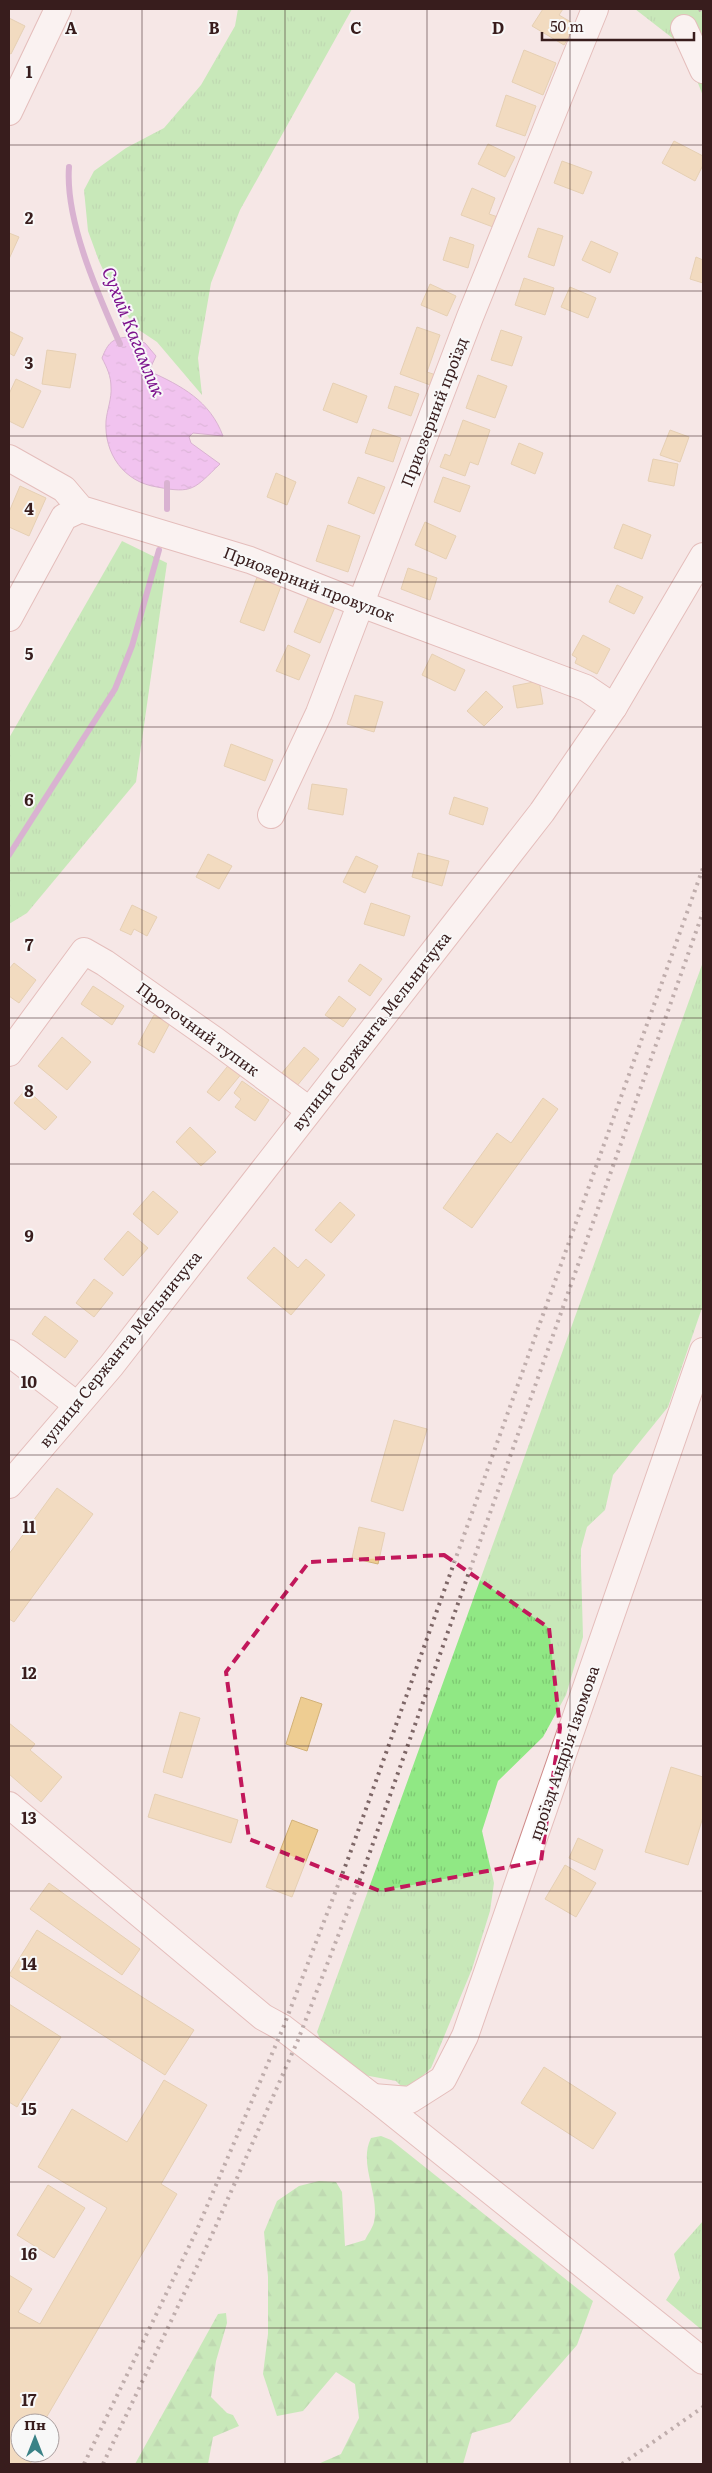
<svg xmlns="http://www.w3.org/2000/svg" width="712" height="2473" viewBox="0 0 712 2473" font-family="Literata,serif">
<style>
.grass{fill:url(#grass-tufts)}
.forest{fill:url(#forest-firs)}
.water{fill:url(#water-ripples);stroke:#b672b8}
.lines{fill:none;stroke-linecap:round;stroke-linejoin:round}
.stream{stroke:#b672b8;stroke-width:6}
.building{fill:#eecd92;stroke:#d2b278}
.minor-casing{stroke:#cf8b89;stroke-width:28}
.minor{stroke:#fff;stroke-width:26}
.rail{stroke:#7d6666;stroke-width:4;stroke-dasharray:2.5 5;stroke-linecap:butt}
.marked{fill:none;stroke:#c2185b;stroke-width:4;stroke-dasharray:10 6;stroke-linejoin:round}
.grid{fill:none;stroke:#381d1d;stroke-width:1;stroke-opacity:0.55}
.labels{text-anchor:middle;stroke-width:4;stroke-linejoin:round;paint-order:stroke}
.street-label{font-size:16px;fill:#381d1d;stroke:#f8f8f8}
.water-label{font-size:18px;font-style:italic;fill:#7e148e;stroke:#f8f8f8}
.grid-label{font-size:16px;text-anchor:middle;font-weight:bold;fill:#381d1d;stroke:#f8f8f8;stroke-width:4;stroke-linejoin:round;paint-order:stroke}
</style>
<defs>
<pattern id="grass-tufts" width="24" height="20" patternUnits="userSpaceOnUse" patternTransform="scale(1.25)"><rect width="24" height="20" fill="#90e884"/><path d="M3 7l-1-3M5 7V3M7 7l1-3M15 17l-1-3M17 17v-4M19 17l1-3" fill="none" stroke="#7dc772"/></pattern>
<pattern id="forest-firs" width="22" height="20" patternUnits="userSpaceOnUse" patternTransform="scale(1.25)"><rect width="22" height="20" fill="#90e884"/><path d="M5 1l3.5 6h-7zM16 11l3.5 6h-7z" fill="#7dc772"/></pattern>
<pattern id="water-ripples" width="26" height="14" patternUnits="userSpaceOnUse" patternTransform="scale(1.25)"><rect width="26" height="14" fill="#ec97fb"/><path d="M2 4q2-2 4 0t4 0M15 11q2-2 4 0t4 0" fill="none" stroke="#c07bcb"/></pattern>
</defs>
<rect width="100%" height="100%" fill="#f6e7e6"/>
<g class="grass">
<path d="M238 9H352L240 210 211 283 198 358 202 395 157 342 136 328 118 302 99 261 88 231 84 190 94 171 126 148 164 128 201 85 235 26Z"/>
<path d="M635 9H703V96L684 47Z"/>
<path d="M122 541 167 563 136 782 27 913 9 924V738Z"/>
<path d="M703 962V1305L668 1407 613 1475 605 1510 587 1527 581 1549V1566L583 1637 566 1695 543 1737 498 1781 482 1831 494 1883 490 1911 472 1969 431 2068 415 2083 402 2087 396 2081 364 2075 322 2043 317 2032Z"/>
<path d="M703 2221V2331L666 2300 680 2278 674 2254Z"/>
</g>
<g class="forest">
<path d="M381 2136 391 2140 593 2301 577 2345 510 2422 472 2433 463 2464H318L341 2454 359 2418 355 2384 336 2372 303 2411 277 2416 263 2374 268 2334V2277L264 2232 277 2201 299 2186 319 2181 336 2182 342 2192 345 2246 365 2240C368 2234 373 2227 374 2222 380 2194 358 2164 371 2138Z"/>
<path d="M226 2313 227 2323 216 2361 211 2397 227 2413 233 2415 239 2426 213 2437 208 2464H135L218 2314Z"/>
</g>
<path class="water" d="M129 337 145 343 156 356 149 371C182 386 210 401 223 436L193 433 189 437 191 443 220 464C194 489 193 494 157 487 124 482 104 454 106 421 107 410 112 398 111 387 111 376 107 368 102 358 108 343 112 338 129 337Z"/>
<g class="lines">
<g class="stream">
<path d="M69 167C65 221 98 294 120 344"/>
<path d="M167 509V483"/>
<path d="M9 855 115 689 132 646 159 550"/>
</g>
</g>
<g class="building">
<path d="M543 9H563L559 15 576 25 564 45 532 26Z"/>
<path d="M9 18 25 26 11 54 9 53Z"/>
<path d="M524 50 556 63 543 95 512 82Z"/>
<path d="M506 95 536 106 525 136 496 126Z"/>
<path d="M674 141 703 156V165L695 181 662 163Z"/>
<path d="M488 144 515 157 505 177 478 164Z"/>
<path d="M562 161 592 172 583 194 554 183Z"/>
<path d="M472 188 495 198 489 214 498 217 493 227 461 215Z"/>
<path d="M538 228 563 236 554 266 528 257Z"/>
<path d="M9 233 19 237 9 259Z"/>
<path d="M450 237 474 245 468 268 443 260Z"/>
<path d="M591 241 618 253 610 273 582 260Z"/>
<path d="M696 257 703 260V283L690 279Z"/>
<path d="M524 278 554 288 545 315 515 305Z"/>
<path d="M430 284 456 296 447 316 421 305Z"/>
<path d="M570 287 596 298 588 318 561 307Z"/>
<path d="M417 327 440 335 427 372 436 375 433 386 400 374Z"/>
<path d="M501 330 522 337 512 366 491 360Z"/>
<path d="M9 331 23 338 14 356 9 353Z"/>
<path d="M47 350 76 354 70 388 42 384Z"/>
<path d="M478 375 507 386 495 418 466 408Z"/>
<path d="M16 379 41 391 23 428 9 421V394Z"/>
<path d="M333 383 367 396 357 423 323 410Z"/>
<path d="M395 386 419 394 411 416 388 408Z"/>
<path d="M463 420 490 430 478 465 470 462 465 476 440 467 445 454 450 456Z"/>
<path d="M373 429 401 438 393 462 365 453Z"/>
<path d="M670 430 689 437 680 462 660 455Z"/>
<path d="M519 443 543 453 535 474 511 464Z"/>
<path d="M653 459 678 464 674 486 648 481Z"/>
<path d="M276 473 296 482 287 505 267 497Z"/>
<path d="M358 477 385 487 374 514 348 503Z"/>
<path d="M443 477 470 486 460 512 434 502Z"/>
<path d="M20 486 46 498 29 536 9 527V512Z"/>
<path d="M425 522 456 536 446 559 415 545Z"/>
<path d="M623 524 651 535 642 559 614 548Z"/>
<path d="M328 525 360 536 348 572 316 561Z"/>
<path d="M408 568 437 578 430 600 401 589Z"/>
<path d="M259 572 283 581 264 631 240 622Z"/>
<path d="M617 585 643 597 634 614 609 602Z"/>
<path d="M309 596 335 607 320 643 294 632Z"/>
<path d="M583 635 610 649 597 674 575 663 577 658 572 655Z"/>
<path d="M288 645 310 655 299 680 276 671Z"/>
<path d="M432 654 465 670 455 691 422 675Z"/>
<path d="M539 681 543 704 517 708 513 686Z"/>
<path d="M486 691 503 707 484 726 467 711Z"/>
<path d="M355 695 383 702 374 732 347 724Z"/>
<path d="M231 744 273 760 265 781 224 766Z"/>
<path d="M312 784 347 789 343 815 308 809Z"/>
<path d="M454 797 488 808 483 825 449 814Z"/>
<path d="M418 853 449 861 442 886 412 877Z"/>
<path d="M208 854 232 866 219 889 196 877Z"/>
<path d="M356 856 378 866 365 893 343 882Z"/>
<path d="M371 903 410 916 404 936 364 924Z"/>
<path d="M132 905 157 917 147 936 134 929 131 935 120 930Z"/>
<path d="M14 963 36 980 19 1003 9 996V969Z"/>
<path d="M360 964 382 979 370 996 348 981Z"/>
<path d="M93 986 124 1006 112 1025 81 1004Z"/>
<path d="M339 996 356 1009 343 1027 325 1015Z"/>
<path d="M154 1015 170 1023 154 1053 138 1044Z"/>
<path d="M62 1037 91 1062 67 1090 38 1066Z"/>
<path d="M304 1047 319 1059 296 1087 281 1074Z"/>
<path d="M231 1062 243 1072 219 1101 207 1092Z"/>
<path d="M242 1081 269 1100 255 1121 235 1107 241 1099 234 1093Z"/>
<path d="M26 1089 57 1117 45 1130 14 1103Z"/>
<path d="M543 1098 558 1109 472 1228 443 1208 497 1133 511 1143Z"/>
<path d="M190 1127 216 1152 201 1166 176 1142Z"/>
<path d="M153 1191 178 1212 158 1235 133 1214Z"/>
<path d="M340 1202 355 1215 331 1243 315 1230Z"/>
<path d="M128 1231 148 1248 123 1276 104 1259Z"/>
<path d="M274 1247 298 1268 306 1259 325 1275 291 1315 247 1278Z"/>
<path d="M94 1279 113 1293 94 1317 76 1303Z"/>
<path d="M45 1316 78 1341 65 1358 32 1334Z"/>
<path d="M394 1420 427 1429 403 1511 371 1501Z"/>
<path d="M57 1488 93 1514 14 1622 9 1619V1554Z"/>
<path d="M359 1527 385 1533 378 1564 352 1558Z"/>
<path d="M301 1697 322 1704 307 1751 286 1744Z"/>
<path d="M180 1712 200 1718 182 1778 163 1772Z"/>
<path d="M9 1723 35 1744 30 1750 62 1777 41 1802 9 1774Z"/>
<path d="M671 1767 703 1777V1817L688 1865 645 1852Z"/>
<path d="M155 1794 238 1820 231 1843 148 1817Z"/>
<path d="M292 1820 318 1830 292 1897 266 1887Z"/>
<path d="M578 1838 603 1850 595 1870 569 1858Z"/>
<path d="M565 1865 596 1883 576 1917 545 1899Z"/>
<path d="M49 1883 140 1949 122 1975 30 1909Z"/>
<path d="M37 1930 194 2030 165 2075 9 1975Z"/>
<path d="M9 2004 61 2037 17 2107 9 2102Z"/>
<path d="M544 2067 616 2113 593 2149 521 2103Z"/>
<path d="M164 2080 207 2105 161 2184 177 2194 46 2418 54 2423 50 2429V2423H20V2453H36L30 2464H9V2275L32 2289 18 2312 40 2324 107 2208 38 2167 72 2109 127 2142Z"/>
<path d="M48 2185 85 2208 54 2258 17 2235Z"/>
</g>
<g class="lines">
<g class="minor-casing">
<g id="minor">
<path d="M684 28 703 70"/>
<path d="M9 112 58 9"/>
<path d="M9 458 64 489 81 509 250 560 361 604 586 688 614 707"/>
<path d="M9 618 64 517 81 509"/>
<path d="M271 815 319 713 470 317 595 9"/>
<path d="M9 1053 84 951 105 963 216 1041 309 1110"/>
<path d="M9 1353 77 1405"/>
<path d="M9 1485 111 1366 542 812 614 707 703 556"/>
<path d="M9 1805 263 2017 283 2028 373 2097 703 2361"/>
<path d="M373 2097 410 2100 443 2079 465 2036 703 1351"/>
</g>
</g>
<use href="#minor" class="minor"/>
<g class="rail">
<path d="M700 9 703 16"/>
<path d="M84 2464 196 2232 283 2028 348 1859 703 868"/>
<path d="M103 2464 211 2237 298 2040 365 1866 703 912"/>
<path d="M622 2464 703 2407"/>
</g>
</g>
<path d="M0 0H712V2473H0ZM444 1555 549 1628 560 1728 541 1861 380 1891 249 1839 226 1672 309 1562Z" fill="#f6e7e6" fill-opacity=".55" fill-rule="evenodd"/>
<path class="marked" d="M444 1555 549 1628 560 1728 541 1861 380 1891 249 1839 226 1672 309 1562Z"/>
<path class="grid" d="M142 9V2464M285 9V2464M427 9V2464M570 9V2464M9 145H703M9 291H703M9 436H703M9 582H703M9 727H703M9 873H703M9 1018H703M9 1164H703M9 1309H703M9 1455H703M9 1600H703M9 1746H703M9 1891H703M9 2037H703M9 2182H703M9 2328H703"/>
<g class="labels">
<g class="street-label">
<text transform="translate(434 412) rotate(-69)" y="6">Приозерний проїзд</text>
<text transform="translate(309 584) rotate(21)" y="6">Приозерний провулок</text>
<text transform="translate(198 1029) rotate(36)" y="6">Проточний тупик</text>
<text transform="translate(371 1031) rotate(-52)" y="6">вулиця Сержанта Мельничука</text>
<text transform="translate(120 1349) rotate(-51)" y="6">вулиця Сержанта Мельничука</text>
<text transform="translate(564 1753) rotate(-71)" y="6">проїзд Андрія Ізюмова</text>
</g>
<g class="water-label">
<text transform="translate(133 332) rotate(68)" y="6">Сухий Кагамлик</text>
</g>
</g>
<g class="grid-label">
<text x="71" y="34">A</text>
<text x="214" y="34">B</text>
<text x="356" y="34">C</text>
<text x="498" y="34">D</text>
<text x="29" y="78">1</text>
<text x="29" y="224">2</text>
<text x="29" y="369">3</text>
<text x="29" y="515">4</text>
<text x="29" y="660">5</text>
<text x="29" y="806">6</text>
<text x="29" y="951">7</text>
<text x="29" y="1097">8</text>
<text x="29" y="1242">9</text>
<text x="29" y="1388">10</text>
<text x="29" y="1533">11</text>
<text x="29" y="1679">12</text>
<text x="29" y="1824">13</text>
<text x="29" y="1970">14</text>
<text x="29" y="2115">15</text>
<text x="29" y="2260">16</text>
<text x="29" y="2406">17</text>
</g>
<rect width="712" height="2473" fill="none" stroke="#381d1d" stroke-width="20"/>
<g transform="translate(35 2438)"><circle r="24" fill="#f8f8f8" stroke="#aba0a0"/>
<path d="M0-4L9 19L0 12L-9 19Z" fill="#3a8287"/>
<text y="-8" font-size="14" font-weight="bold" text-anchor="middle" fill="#381d1d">Пн</text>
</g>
<path d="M542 32v8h152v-8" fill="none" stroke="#381d1d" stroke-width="2.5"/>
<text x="550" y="32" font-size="15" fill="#381d1d" stroke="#f8f8f8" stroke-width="4" paint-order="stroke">50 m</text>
</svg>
